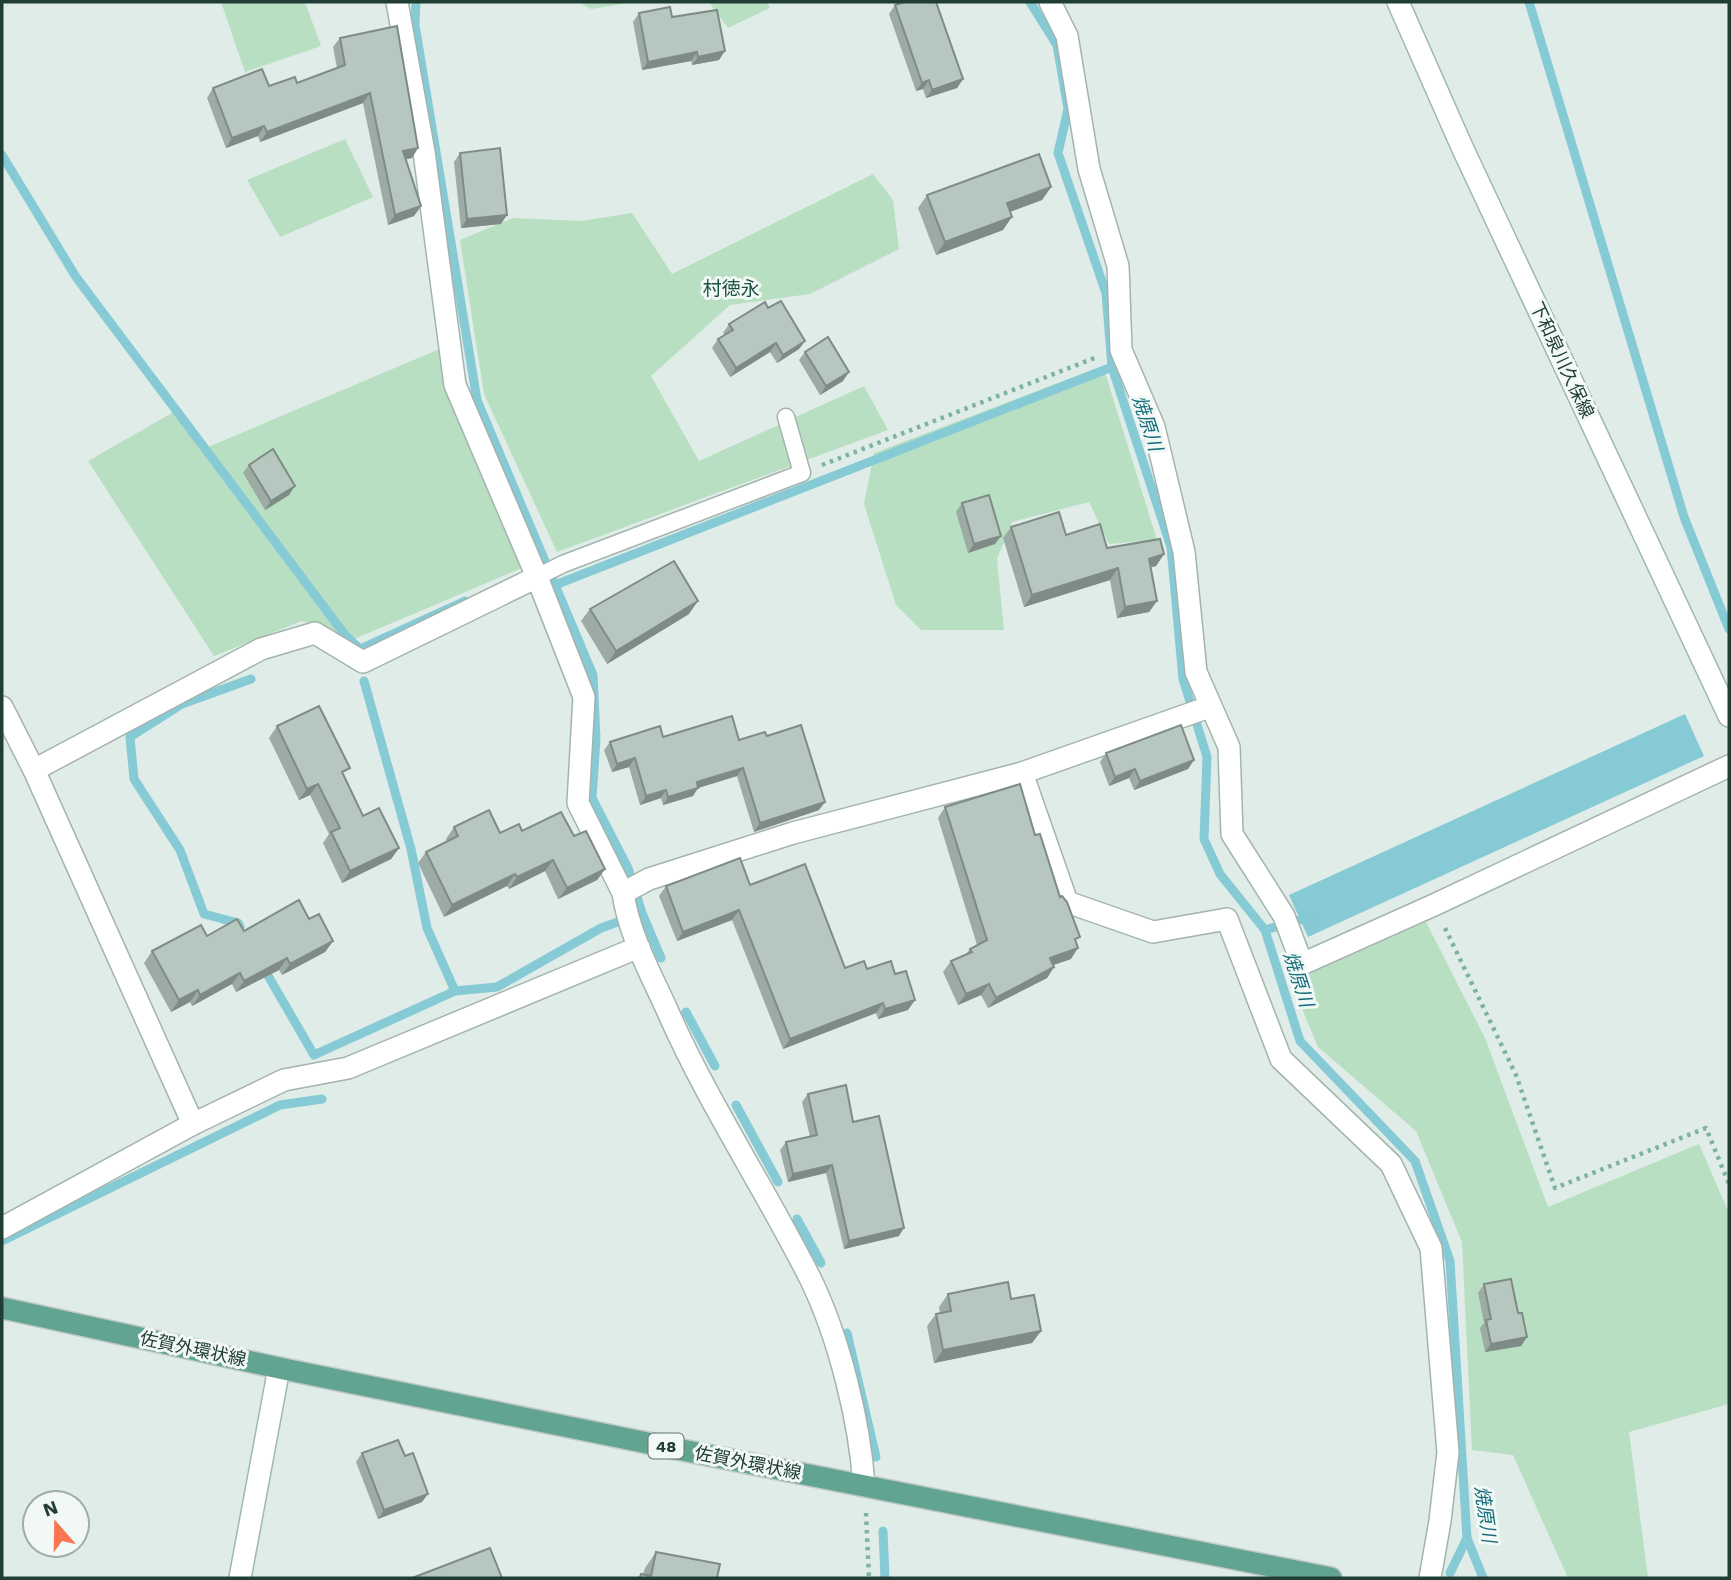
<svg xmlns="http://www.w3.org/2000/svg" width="1731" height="1580" viewBox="0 0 1731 1580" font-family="'Work Sans','Noto Sans JP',sans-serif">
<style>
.green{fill:#b8dfc1}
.water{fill:#85cad5}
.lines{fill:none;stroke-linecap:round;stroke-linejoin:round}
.stream{stroke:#85cad5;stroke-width:9}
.lane-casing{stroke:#a3b4ae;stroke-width:19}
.street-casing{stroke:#a3b4ae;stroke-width:24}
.secondary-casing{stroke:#9eb8af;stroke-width:24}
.primary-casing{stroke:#c1c9c6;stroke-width:24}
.path{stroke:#7fb2a1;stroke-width:4.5;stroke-dasharray:3.5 5;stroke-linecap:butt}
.lane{stroke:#fff;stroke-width:16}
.street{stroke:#fff;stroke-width:21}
.secondary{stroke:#fff;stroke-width:21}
.primary{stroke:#62a492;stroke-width:21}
.wall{fill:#9caba4}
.shaded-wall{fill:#7f8b86}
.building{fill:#b5c7bf;stroke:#7f8b86;stroke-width:2}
.labels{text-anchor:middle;stroke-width:6;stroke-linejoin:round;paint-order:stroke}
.shield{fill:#f1f8f5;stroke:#5f766f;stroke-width:2}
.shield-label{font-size:16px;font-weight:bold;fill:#203e35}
.street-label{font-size:18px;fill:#203e35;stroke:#f1f8f5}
.neighbourhood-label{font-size:19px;fill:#1b5142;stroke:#f1f8f5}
.water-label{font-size:19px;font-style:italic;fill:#176e7d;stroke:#f1f8f5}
</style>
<rect width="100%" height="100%" fill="#e0ece7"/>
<g class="green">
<path d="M221 2H305L321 46 245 72Z"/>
<path d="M578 2H634L591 9Z"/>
<path d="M709 2H767L770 8 728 28Z"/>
<path d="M345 139 373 197 280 237 247 180Z"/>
<path d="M873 174 893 200 899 249 810 294 730 305 651 376 699 461 864 386 888 430 557 552 484 394 460 240 513 218 581 221 632 213 672 274Z"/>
<path d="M442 348 524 567 352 640 302 621 214 656 88 461 179 409 208 447Z"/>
<path d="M1103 366 1157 540 1109 544 1089 502 1012 522 997 559 1004 630H921L896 605 864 504 874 453Z"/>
<path d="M1426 922 1485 1038 1548 1207 1699 1144 1729 1213V1404L1629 1432 1648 1578H1568L1513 1455 1472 1450 1462 1242 1416 1131 1318 1047 1291 982Z"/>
</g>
<path class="water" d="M1685 714 1704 756 1308 937 1289 895Z"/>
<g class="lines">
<g class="stream">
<path d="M416 2 415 25 477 400 593 675 596 739 592 798 628 868 642 913 661 958"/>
<path d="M1030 2 1057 45 1068 109 1058 153 1106 293 1112 367 1171 547 1183 679 1207 757 1204 839 1220 874 1265 930 1300 1041 1415 1161 1450 1261 1467 1538 1483 1578"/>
<path d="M1529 2 1684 517 1729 629"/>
<path d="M2 155 76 277 345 635 360 649 465 601"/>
<path d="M555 585 1112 367"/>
<path d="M364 681 411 849 427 928 455 991"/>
<path d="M240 927 238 923 204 914 180 850 134 779 130 737 182 704 251 679"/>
<path d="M1265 930 1310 917"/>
<path d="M263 967 314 1055 455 991 497 987 601 928 629 918"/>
<path d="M686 1012 715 1066"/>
<path d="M736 1105 778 1182"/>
<path d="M797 1219 821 1263"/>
<path d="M2 1241 280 1105 322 1099"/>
<path d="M847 1333 876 1457"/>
<path d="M883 1531 885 1578"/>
<path d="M1450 1573 1467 1538"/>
</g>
<g class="lane-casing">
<path id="lane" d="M537 577 563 564 802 473 786 417"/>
</g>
<g class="street-casing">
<g id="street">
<path d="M397 2 424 152 455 385 537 577 584 697 578 803 623 893C629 935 651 974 668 1012 709 1105 766 1190 811 1280 839 1338 860 1422 864 1486"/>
<path d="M1050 2 1067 36 1089 169 1118 266 1121 350 1154 427 1184 552 1196 672 1229 747 1232 834 1284 916 1302 964 1434 905 1729 766"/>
<path d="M2 707 34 770 193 1124"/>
<path d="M34 770 261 649 315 633 363 662 537 577"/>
<path d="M1022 773 1067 902 1153 932 1227 919 1281 1059 1391 1164 1431 1248 1448 1452 1440 1521 1430 1578"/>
<path d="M623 893 649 879 793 833 1022 773 1209 707"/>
<path d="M2 1228 193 1124 284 1080 348 1068 639 947"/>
</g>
</g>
<g class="secondary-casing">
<g id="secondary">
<path d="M1398 2 1462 147 1729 716"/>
<path d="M240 1578 279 1368"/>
</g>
</g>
<g class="primary-casing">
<path id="primary" d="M2 1308 279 1368 672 1448 1331 1578"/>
</g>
<g class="path">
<path d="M822 465 1097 357"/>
<path d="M1445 928 1516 1075 1555 1188 1706 1128 1729 1184"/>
<path d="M866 1513 869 1578"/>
</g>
<use href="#lane" class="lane"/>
<use href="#street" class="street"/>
<use href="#secondary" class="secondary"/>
<use href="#primary" class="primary"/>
</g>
<g class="wall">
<path d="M895 5 963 79 957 88 926 98 923 89 916 91 889 14Z"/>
<path d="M639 13 672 17 719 60 692 65 691 61 642 70 633 22Z"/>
<path d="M340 38 418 148 412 158 405 159 421 206 414 216 388 225 363 103 260 142 258 136 226 148 207 98 213 88 269 86 297 83 337 68 333 47Z"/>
<path d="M460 153 501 224 461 228 454 162Z"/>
<path d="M1051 187 1042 200 1010 212 1003 230 936 255 918 208 927 195Z"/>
<path d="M768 308 805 341 799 349 777 363 770 352 730 377 712 348 718 339 725 335 723 333 729 324Z"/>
<path d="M805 352 843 381 820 395 799 360Z"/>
<path d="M249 465 289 495 265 510 243 473Z"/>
<path d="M962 503 995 544 968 553 956 512Z"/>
<path d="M1011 527 1066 535 1107 548 1164 554 1156 566 1150 567 1157 601 1149 612 1117 618 1110 580 1024 607 1003 538Z"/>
<path d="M590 609 689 614 607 664 581 621Z"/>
<path d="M277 726 344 776 363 816 399 848 391 859 342 883 323 843 329 834 310 795 299 800 269 738Z"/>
<path d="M767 736 819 810 754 832 737 776 698 788 693 796 663 805 661 798 640 805 629 767 612 772 604 750 610 742 663 737 739 740Z"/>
<path d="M1106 753 1194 760 1188 769 1134 790 1129 778 1109 786 1100 762Z"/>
<path d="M945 807 1035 835 1060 897 1076 943 1071 959 1053 965 1054 967 1047 978 988 1008 981 995 958 1005 943 972 951 961 965 955 970 949 977 945 938 818Z"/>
<path d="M454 827 500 833 522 831 574 836 605 869 597 880 558 899 545 871 509 889 507 886 444 917 418 863 426 852 447 842 446 839Z"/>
<path d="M750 885 845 968 867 969 908 1010 878 1019 876 1013 783 1049 732 920 677 941 659 896 666 886Z"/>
<path d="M309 919 333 941 325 952 282 975 279 970 236 992 232 984 192 1006 190 1002 171 1012 144 963 152 951 207 936 244 931Z"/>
<path d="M808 1094 853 1122 899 1236 844 1249 826 1173 788 1182 780 1150 786 1142 810 1137 802 1102Z"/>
<path d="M1484 1284 1518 1313 1527 1337 1521 1346 1485 1352 1480 1328 1484 1323 1478 1293Z"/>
<path d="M948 1294 1011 1299 1041 1331 1032 1343 934 1363 927 1326 936 1314 940 1313 939 1307Z"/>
<path d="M362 1453 422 1502 378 1519 356 1462Z"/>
<path d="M656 1552 717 1578H638L641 1574H643L645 1568Z"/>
</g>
<g class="shaded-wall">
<path d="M725 51 719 60 692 65 698 57Z"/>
<path d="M697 52 691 61 642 70 648 62Z"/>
<path d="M963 79 957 88 926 98 932 90Z"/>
<path d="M929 80 923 89 916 91 922 83Z"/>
<path d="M370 93 363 103 260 142 267 132Z"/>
<path d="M264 126 258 136 226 148 232 138Z"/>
<path d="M418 148 412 158 396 161 403 151Z"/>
<path d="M1051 187 1042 200 998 216 1007 203Z"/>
<path d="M421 206 414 216 388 225 395 215Z"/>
<path d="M507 215 501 224 461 228 467 219Z"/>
<path d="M1012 217 1003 230 936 255 945 242Z"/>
<path d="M805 341 799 349 777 363 783 355Z"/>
<path d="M776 343 770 352 730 377 736 368Z"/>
<path d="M849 372 843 381 820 395 826 386Z"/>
<path d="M295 486 289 495 265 510 271 501Z"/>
<path d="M1001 536 995 544 968 553 974 544Z"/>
<path d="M1164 554 1156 566 1141 570 1149 559Z"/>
<path d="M1118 568 1110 580 1024 607 1032 595Z"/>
<path d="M698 601 689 614 607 664 616 651Z"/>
<path d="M1157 601 1149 612 1117 618 1125 607Z"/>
<path d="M635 758 629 767 612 772 617 764Z"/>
<path d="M1194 760 1188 769 1134 790 1140 781Z"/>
<path d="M743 768 737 776 698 788 693 796 663 805 668 797 697 782Z"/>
<path d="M1135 769 1129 778 1109 786 1115 777Z"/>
<path d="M318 784 310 795 299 800 307 789Z"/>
<path d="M666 790 661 798 640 805 646 796Z"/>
<path d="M825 802 819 810 754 832 760 823Z"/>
<path d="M399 848 391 859 342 883 350 871Z"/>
<path d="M553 860 545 871 509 889 517 877Z"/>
<path d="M605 869 597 880 558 899 567 888Z"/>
<path d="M515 874 507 886 444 917 452 905Z"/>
<path d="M739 910 732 920 677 941 683 932Z"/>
<path d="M333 941 325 952 282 975 290 964Z"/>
<path d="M1078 948 1071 959 1042 969 1050 958Z"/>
<path d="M287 958 279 970 236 992 244 981Z"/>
<path d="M1054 967 1047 978 988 1008 996 998Z"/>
<path d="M240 973 232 984 192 1006 200 995Z"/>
<path d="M989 984 981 995 958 1005 966 994Z"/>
<path d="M198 990 190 1002 171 1012 179 1000Z"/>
<path d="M915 1000 908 1010 878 1019 885 1009Z"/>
<path d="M883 1003 876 1013 783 1049 790 1039Z"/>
<path d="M832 1165 826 1173 788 1182 793 1174Z"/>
<path d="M904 1228 899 1236 844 1249 849 1241Z"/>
<path d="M1041 1331 1032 1343 934 1363 943 1350Z"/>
<path d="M1527 1337 1521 1346 1485 1352 1491 1344Z"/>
<path d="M428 1494 422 1502 378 1519 384 1510Z"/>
</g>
<g class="building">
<path d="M904 2H936L963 79 932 90 929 80 922 83 895 5Z"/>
<path d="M670 7 672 17 717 10 725 51 698 57 697 52 648 62 639 13Z"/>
<path d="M397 26 418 148 403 151 421 206 395 215 370 93 267 132 264 126 232 138 213 88 262 69 269 86 295 77 297 83 345 65 340 38Z"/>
<path d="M500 148 507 215 467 219 460 153Z"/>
<path d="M1039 154 1051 187 1007 203 1012 217 945 242 927 195Z"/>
<path d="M781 301 805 341 783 355 776 343 736 368 718 339 733 330 729 324 765 302 768 308Z"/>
<path d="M828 337 849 372 826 386 805 352Z"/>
<path d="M273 449 295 486 271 501 249 465Z"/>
<path d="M989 495 1001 536 974 544 962 503Z"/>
<path d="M1059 512 1066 535 1100 524 1107 548 1160 539 1164 554 1149 559 1157 601 1125 607 1118 568 1032 595 1011 527Z"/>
<path d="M674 561 698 601 616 651 590 609Z"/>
<path d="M319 706 350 768 342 772 363 816 379 808 399 848 350 871 331 832 340 828 318 784 307 789 277 726Z"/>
<path d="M732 716 739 740 765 732 767 736 801 725 825 802 760 823 743 768 697 782 698 788 668 797 666 790 646 796 635 758 617 764 610 742 660 726 663 737Z"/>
<path d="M1181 725 1194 760 1140 781 1135 769 1115 777 1106 753Z"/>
<path d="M1020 784 1035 835 1040 834 1060 897 1062 896 1067 902 1080 937 1075 939 1078 948 1050 958 1054 967 996 998 989 984 966 994 951 961 972 952 970 949 987 940 945 807Z"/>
<path d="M489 810 500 833 519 824 522 831 561 812 574 836 586 831 605 869 567 888 553 860 517 877 515 874 452 905 426 852 458 836 454 827Z"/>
<path d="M740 858 750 885 805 864 845 968 864 961 867 969 891 961 895 974 906 971 915 1000 885 1009 883 1003 790 1039 739 910 683 932 666 886Z"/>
<path d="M299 900 309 919 319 914 333 941 290 964 287 958 244 981 240 973 200 995 198 990 179 1000 152 951 201 925 207 936 237 919 244 931Z"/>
<path d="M846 1085 853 1122 879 1116 904 1228 849 1241 832 1165 793 1174 786 1142 817 1135 808 1094Z"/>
<path d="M1511 1279 1518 1313H1522L1527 1337 1491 1344 1486 1320 1491 1319 1484 1284Z"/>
<path d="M1008 1282 1011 1299 1034 1295 1041 1331 943 1350 936 1314 951 1311 948 1294Z"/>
<path d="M398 1440 405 1456 413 1453 428 1494 384 1510 362 1453Z"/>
<path d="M490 1548 502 1578H412Z"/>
<path d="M656 1552 720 1564 717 1578H640L641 1574 651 1576Z"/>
</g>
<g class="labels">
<rect class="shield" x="648.5" y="1433.5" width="35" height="25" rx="5"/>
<g class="shield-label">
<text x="666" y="1452">48</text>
</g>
<g class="street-label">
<text transform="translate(1562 360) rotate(65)" y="6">下和泉川久保線</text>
<text transform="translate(193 1349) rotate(12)" y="6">佐賀外環状線</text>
<text transform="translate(748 1463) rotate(11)" y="6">佐賀外環状線</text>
</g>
<g class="neighbourhood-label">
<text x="731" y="295">村徳永</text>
</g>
<g class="water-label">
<text transform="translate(1148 423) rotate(72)" y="7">焼原川</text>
<text transform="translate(1299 979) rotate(72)" y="7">焼原川</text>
<text transform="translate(1486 1514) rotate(82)" y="7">焼原川</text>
</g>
</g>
<rect width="1731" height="1580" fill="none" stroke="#203e35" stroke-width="7"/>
<g transform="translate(56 1524) rotate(340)"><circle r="33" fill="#f1f8f5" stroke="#9daea8" stroke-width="2"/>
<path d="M0-5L12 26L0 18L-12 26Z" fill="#fa7651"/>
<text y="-10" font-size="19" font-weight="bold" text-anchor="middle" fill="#203e35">N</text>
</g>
</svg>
